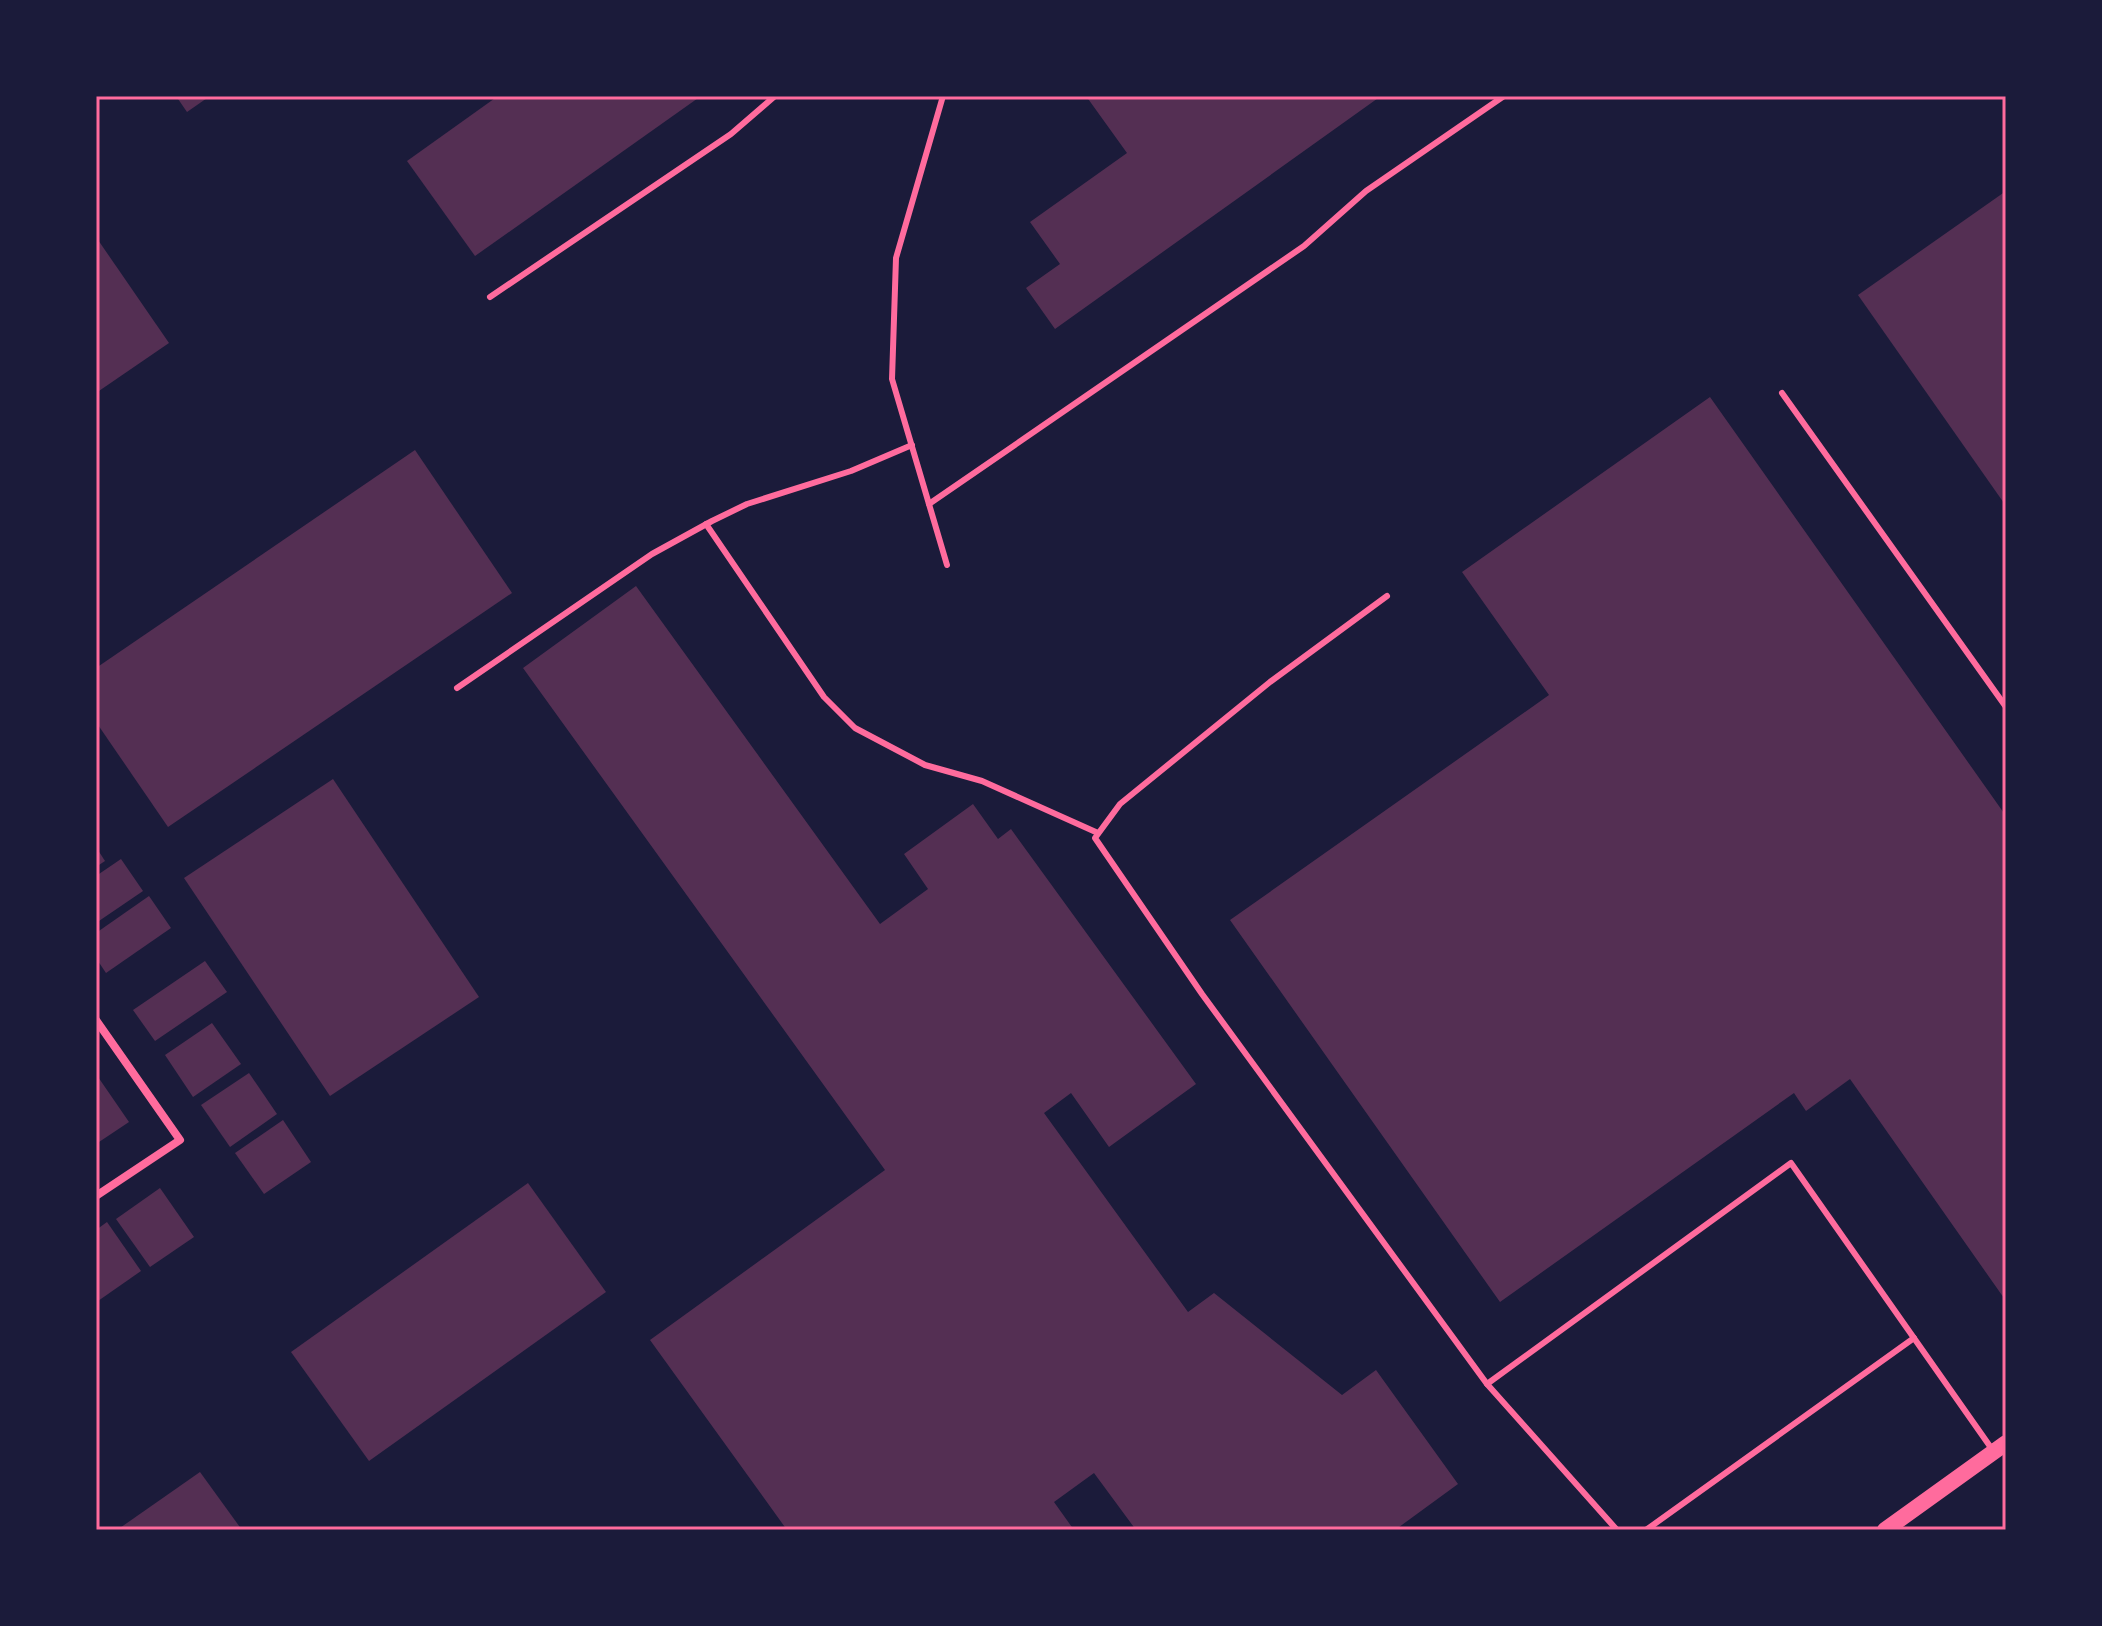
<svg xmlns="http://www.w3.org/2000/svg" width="2102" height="1626" viewBox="0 0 2102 1626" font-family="'Open Sans',sans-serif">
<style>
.building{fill:#542f53}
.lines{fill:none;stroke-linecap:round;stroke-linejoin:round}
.service{stroke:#ff6b9d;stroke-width:6}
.minor{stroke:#ff6b9d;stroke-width:8}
.secondary{stroke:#ff6b9d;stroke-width:16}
.neatline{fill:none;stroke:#ff6b9d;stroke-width:3}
</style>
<rect width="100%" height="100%" fill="#1b1b3a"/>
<g class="building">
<path d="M176 96H210L187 112Z"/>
<path d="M498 96H701L475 256 407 161Z"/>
<path d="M1086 96H1381L1055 329 1026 288 1060 264 1030 222 1127 153Z"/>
<path d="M2006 191V506L1858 295Z"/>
<path d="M96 237 169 343 96 393Z"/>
<path d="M1710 397 2006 816V1301L1850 1079 1806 1111 1794 1093 1500 1302 1230 920 1549 695 1462 572Z"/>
<path d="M415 450 512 593 168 827 96 722V668Z"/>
<path d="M636 586 880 924 928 889 904 854 973 804 998 839 1011 829 1196 1084 1109 1147 1071 1093 1044 1113 1188 1312 1214 1293 1342 1395 1376 1370 1458 1484 1395 1530H1136L1094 1473 1054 1502 1074 1530H787L650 1340 885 1170 523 668Z"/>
<path d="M333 779 479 997 330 1096 184 878Z"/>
<path d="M96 847 105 861 96 867Z"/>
<path d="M121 859 143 891 96 923V876Z"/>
<path d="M149 896 171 928 106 973 96 958V933Z"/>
<path d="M205 961 227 992 155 1041 133 1010Z"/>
<path d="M212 1023 241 1064 193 1097 165 1055Z"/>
<path d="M249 1073 277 1114 230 1147 201 1105Z"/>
<path d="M96 1074 129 1122 96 1144Z"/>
<path d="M283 1120 311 1162 264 1194 235 1153Z"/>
<path d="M528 1183 606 1292 369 1461 291 1352Z"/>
<path d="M160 1188 194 1237 150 1267 116 1219Z"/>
<path d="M107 1222 141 1271 98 1301 96 1230Z"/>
<path d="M200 1472 242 1530H117Z"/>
</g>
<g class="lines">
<g class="service">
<path d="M943 96 896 258 892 379 947 565"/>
<path d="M490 297 731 134 775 96"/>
<path d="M1782 393 2006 707"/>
<path d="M929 504 1304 246 1366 191 1504 96"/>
<path d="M706 524 824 697 855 728 925 765 982 781 1098 833"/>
<path d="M1387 596 1270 682 1120 804 1095 838 1202 994 1487 1384 1617 1530"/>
<path d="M457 688 652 554 712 521 747 504 851 471 912 445"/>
<path d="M1487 1384 1791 1163 1994 1452"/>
<path d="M1646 1530 1914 1338"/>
</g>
<path class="minor" d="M96 1020 180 1140 96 1196"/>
<path class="secondary" d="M1885 1530 2006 1443"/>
</g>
<rect width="2102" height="1626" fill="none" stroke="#1b1b3a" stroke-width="196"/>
<rect x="98" y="98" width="1906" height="1430" class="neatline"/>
</svg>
